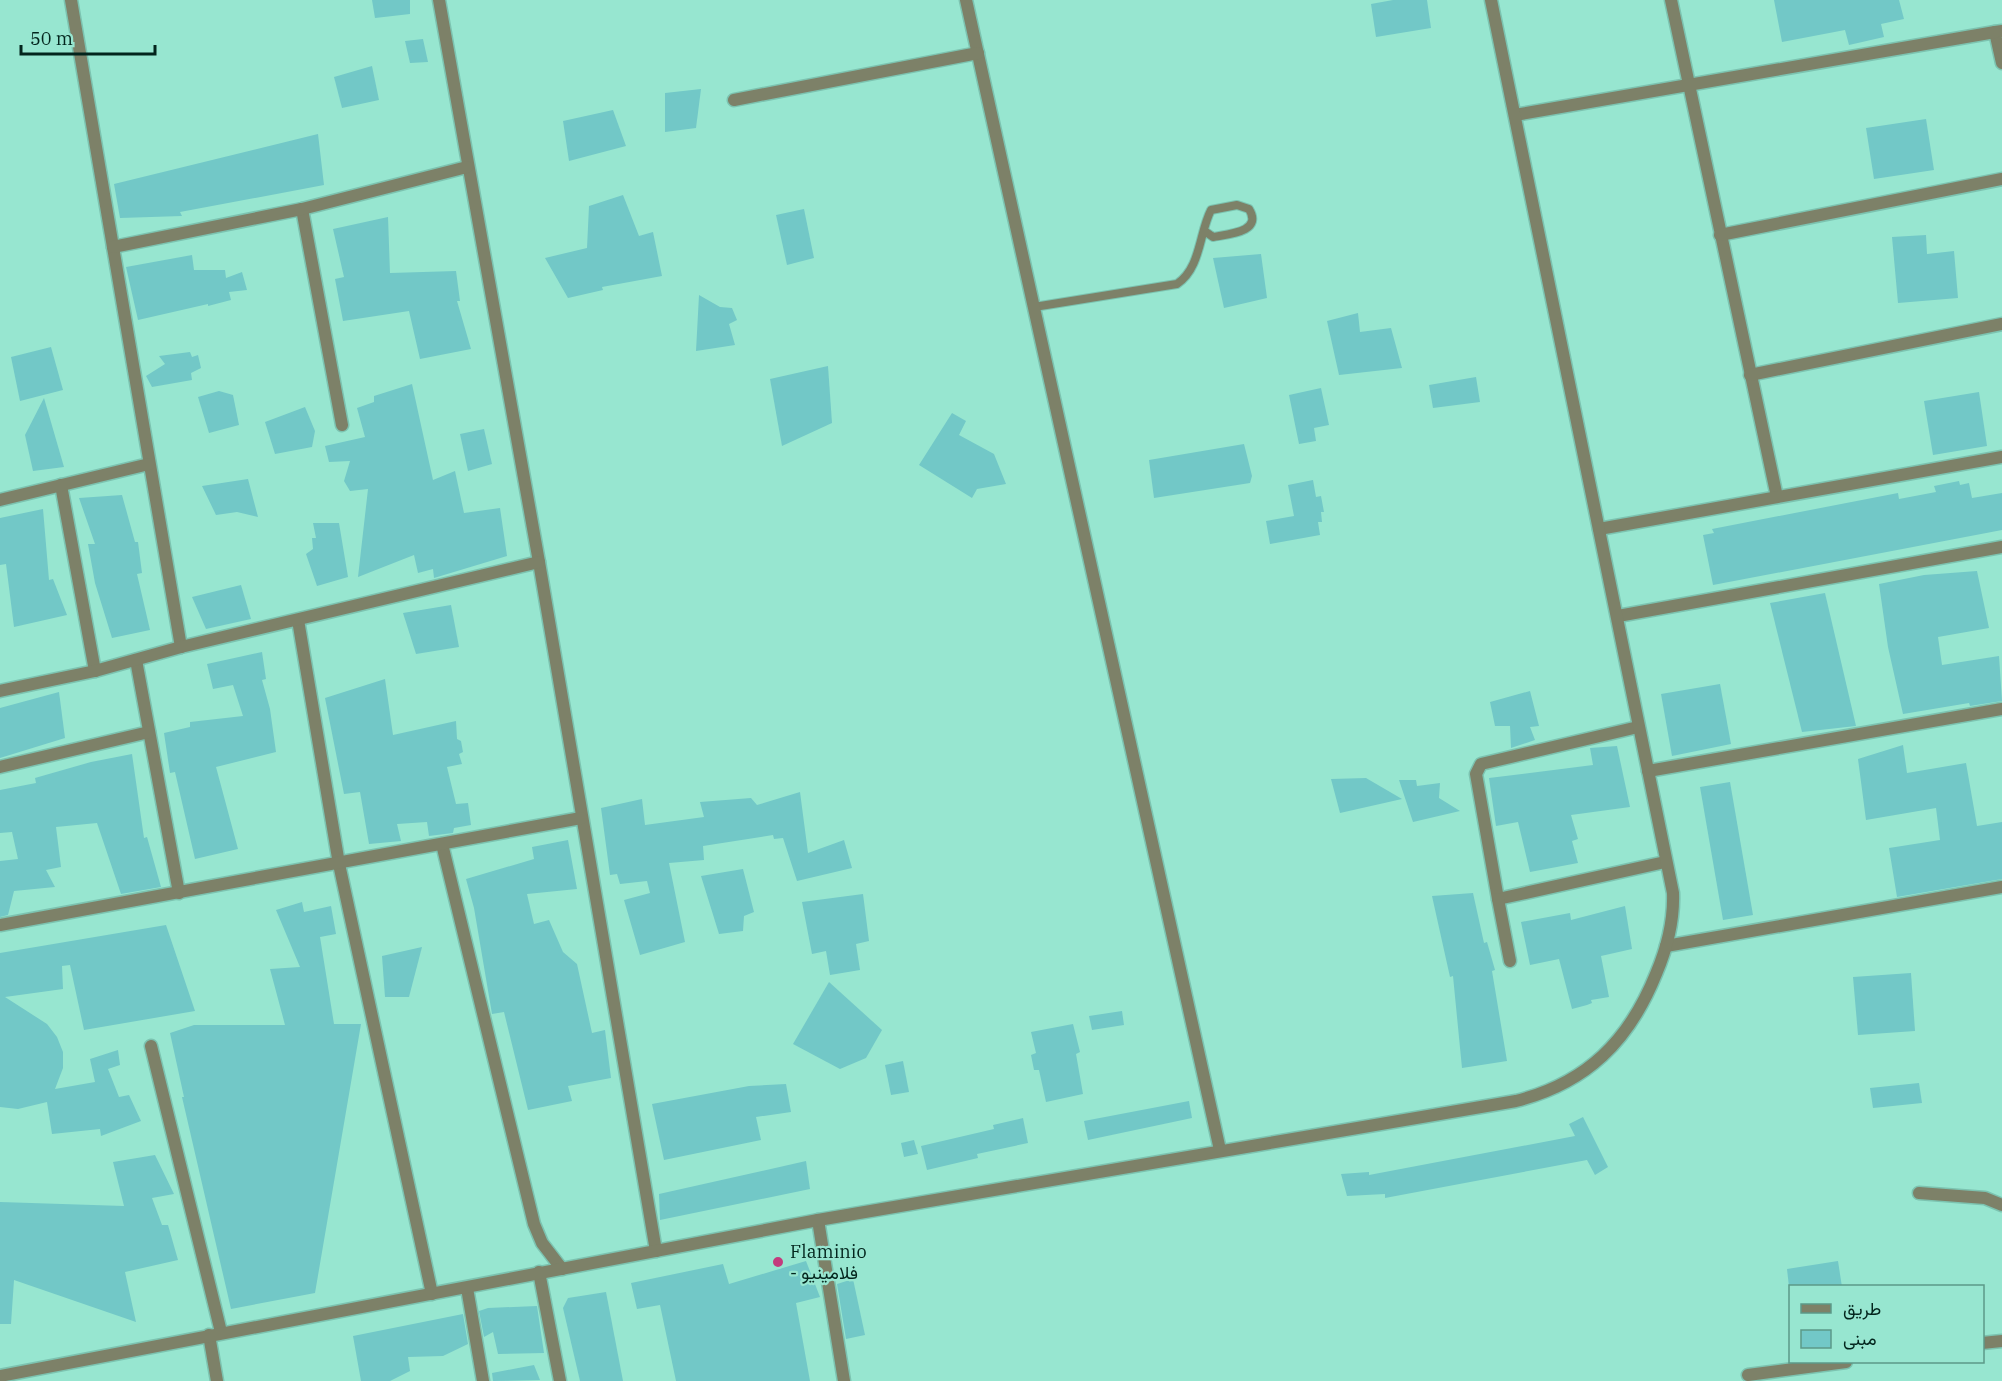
<svg xmlns="http://www.w3.org/2000/svg" width="2002" height="1381" viewBox="0 0 2002 1381" font-family="'IBM Plex Serif',Vazirmatn,serif">
<style>
.building{fill:#72c8c7}
.lines{fill:none;stroke-linecap:round;stroke-linejoin:round}
.service-casing{stroke:#7cc3b0;stroke-width:10}
.minor-casing{stroke:#7cc3b0;stroke-width:15}
.tertiary-casing{stroke:#7cc3b0;stroke-width:15}
.service{stroke:#7d8168;stroke-width:8}
.minor{stroke:#7d8168;stroke-width:12}
.tertiary{stroke:#7d8168;stroke-width:12}
.poi-dot{fill:#c33c7d;stroke:#97e6d0;stroke-width:2}
.labels{text-anchor:middle;stroke-width:4.5;stroke-linejoin:round;paint-order:stroke}
.poi-label{font-size:18px;fill:#03251d;stroke:#97e6d0;text-anchor:start}
</style>
<rect width="100%" height="100%" fill="#97e6d0"/>
<g class="building">
<path d="M372 0H410V14L375 18Z"/>
<path d="M1393 0H1427L1431 28 1376 37 1371 4Z"/>
<path d="M1774 0H1899L1904 19 1881 24 1884 37 1849 45 1845 30 1782 42Z"/>
<path d="M423 39 428 62 410 63 405 41Z"/>
<path d="M372 66 379 100 342 108 334 77Z"/>
<path d="M701 89 696 128 665 132V93Z"/>
<path d="M613 110 626 146 569 161 563 121Z"/>
<path d="M1926 119 1934 170 1874 179 1866 128Z"/>
<path d="M318 134 324 185 180 212 182 216 120 218 114 184Z"/>
<path d="M623 195 639 236 653 232 662 276 602 287 603 290 568 298 545 258 587 248 589 206Z"/>
<path d="M804 209 814 258 787 265 776 215Z"/>
<path d="M388 217 390 273 456 271 460 301H457L471 349 420 359 409 311 343 321 335 279 344 277 333 229Z"/>
<path d="M1926 235 1927 254 1954 251 1958 298 1898 303 1892 237Z"/>
<path d="M1261 254 1267 298 1224 308 1213 258Z"/>
<path d="M192 255 194 270H225L226 278 242 272 247 290 229 292 231 300 208 306V304L138 320 126 267Z"/>
<path d="M699 295 720 307 732 308 737 320 729 324 735 345 696 351Z"/>
<path d="M1358 313 1360 332 1391 328 1402 368 1339 375 1327 321Z"/>
<path d="M51 347 63 390 20 401 11 357Z"/>
<path d="M190 352 192 357 198 355 201 368 191 373 192 380 152 387 146 376 165 364 159 356Z"/>
<path d="M828 366 832 423 782 446 770 379Z"/>
<path d="M1476 377 1480 402 1433 408 1429 385Z"/>
<path d="M412 384 433 480 455 471 464 513 500 508 507 556 434 578 433 569 418 573 414 555 358 577 368 489 350 491 344 481 350 461 329 462 325 446 365 437 357 408 374 402V396Z"/>
<path d="M1321 388 1329 425 1314 428 1316 441 1299 444 1289 395Z"/>
<path d="M219 391 233 395 239 425 209 433 198 397Z"/>
<path d="M1979 392 1987 446 1933 455 1924 401Z"/>
<path d="M44 398 64 467 33 471 25 435Z"/>
<path d="M305 407 315 431 312 447 275 454 265 422Z"/>
<path d="M952 413 966 421 959 435 994 454 1006 484 977 489 972 498 919 465Z"/>
<path d="M484 429 492 464 468 471 460 434Z"/>
<path d="M1244 444 1252 476 1250 483 1154 498 1149 460Z"/>
<path d="M248 479 258 517 237 512 216 515 202 486Z"/>
<path d="M1313 480 1316 497 1321 496 1324 512H1321L1322 522H1318L1320 535 1270 544 1266 521 1294 516 1288 485Z"/>
<path d="M1959 481 1960 485 1969 483 1972 498 2002 493V530L1713 585 1703 535 1714 533 1712 529 1898 493 1899 499 1936 492 1934 486Z"/>
<path d="M122 495 135 542H138L142 573 137 574 150 630 112 638 95 583 88 544H95L79 498Z"/>
<path d="M43 509 49 580 53 579 67 615 14 627 6 564 0 565V518Z"/>
<path d="M313 523H339L348 577 317 586 306 554 313 549 312 538H316Z"/>
<path d="M1977 571 1989 628 1938 637 1942 665 1999 656 2002 701 1970 706 1969 703 1903 714 1888 647 1879 584 1924 575Z"/>
<path d="M241 585 251 619 206 629 192 597Z"/>
<path d="M1825 593 1856 726 1802 732 1770 603Z"/>
<path d="M451 605 459 647 416 654 403 613Z"/>
<path d="M262 652 266 679 262 680 270 709 276 752 216 767 238 849 195 859 175 772 170 773 164 733 190 727V722L243 716 233 685 213 689 207 664Z"/>
<path d="M385 679 393 735 456 721 457 739 461 741 463 752 459 754 462 764 447 767 456 804 468 803 471 825 454 828 453 833 429 836 427 822 397 824 401 841 369 844 360 792 344 794 325 698Z"/>
<path d="M1720 684 1731 744 1672 756 1661 694Z"/>
<path d="M1530 691 1539 726 1530 727 1535 740 1511 748 1510 726H1495L1490 702Z"/>
<path d="M59 692 65 738 0 758V708Z"/>
<path d="M1903 745 1907 773 1966 763 1977 826 2002 822V879L1897 897 1889 848 1940 840 1936 808 1866 820 1858 759Z"/>
<path d="M1617 746 1630 807 1571 815 1578 839 1572 841 1578 863 1530 872 1518 822 1496 826 1489 778 1593 765 1590 748Z"/>
<path d="M132 754 144 838 147 837 161 887 121 894 97 823 56 827 61 867 46 870 55 887 14 891 8 915 0 917V861L18 859 12 832 0 833V790L36 783 35 778 91 762Z"/>
<path d="M1366 778 1402 799 1340 813 1331 779Z"/>
<path d="M1399 780H1416L1417 786 1440 783 1439 798 1460 811 1413 822Z"/>
<path d="M1730 782 1753 915 1723 920 1700 787Z"/>
<path d="M800 792 808 853 844 840 852 868 797 881 783 838 774 839 773 835 703 846 704 860 669 863 685 942 640 955 624 900 650 893 647 881 620 884 617 874 610 875 601 808 642 799 645 825 704 817 700 802 751 798 757 805Z"/>
<path d="M568 840 577 889 527 894 534 924 549 920 563 952 577 964 592 1033 605 1030 611 1078 568 1086 572 1101 528 1110 504 1012 492 1014 474 908 466 879 534 859 532 847Z"/>
<path d="M743 869 754 912 744 916 743 931 719 934 701 876Z"/>
<path d="M1473 893 1484 943 1487 942 1495 970 1492 971 1507 1061 1462 1068 1453 976 1450 977 1432 896Z"/>
<path d="M863 894 869 941 856 944 860 970 830 975 826 951 812 954 802 902Z"/>
<path d="M302 902 304 912 331 906 336 934 320 937 334 1024H361L315 1293 231 1309 182 1097H184L170 1033 194 1025H285L270 969 300 967 276 910Z"/>
<path d="M1625 906 1632 949 1601 956 1609 997 1591 1000 1592 1003 1587 1005 1572 1009 1559 959 1530 965 1521 922 1570 913 1571 920Z"/>
<path d="M166 925 195 1011 84 1030 70 965 62 966 63 989 5 997 47 1024 57 1037 63 1052V1068L55 1089 95 1082 90 1059 118 1050 120 1065 108 1069 119 1097 129 1095 141 1121 101 1136 100 1129 52 1134 47 1102 18 1109 0 1107V953Z"/>
<path d="M422 947 409 997H385L382 956Z"/>
<path d="M1911 973 1915 1031 1858 1035 1853 977Z"/>
<path d="M829 982 882 1030 866 1058 840 1069 793 1044Z"/>
<path d="M1122 1011 1124 1025 1092 1030 1089 1016Z"/>
<path d="M1073 1024 1080 1052 1076 1054 1083 1094 1046 1102 1039 1070H1034L1031 1055 1036 1053 1031 1032Z"/>
<path d="M903 1061 909 1092 891 1095 885 1065Z"/>
<path d="M1919 1083 1922 1103 1873 1108 1870 1088Z"/>
<path d="M786 1084 791 1112 756 1117 761 1140 664 1160 652 1104 749 1086Z"/>
<path d="M1189 1101 1192 1118 1088 1140 1084 1121Z"/>
<path d="M1583 1117 1608 1167 1595 1175 1587 1160 1385 1198V1194L1347 1196 1341 1174 1369 1172V1175L1575 1136 1569 1124Z"/>
<path d="M1023 1118 1028 1143 977 1154 978 1158 927 1170 921 1146 994 1129 993 1125Z"/>
<path d="M914 1140 918 1154 904 1157 901 1143Z"/>
<path d="M155 1155 174 1194 152 1198 162 1225H168L178 1260 125 1272 136 1322 14 1280 11 1324H0V1202L124 1206 113 1162Z"/>
<path d="M806 1161 810 1189 660 1220 659 1194Z"/>
<path d="M806 1261 820 1297 796 1303 810 1381H676L660 1305 637 1309 631 1283 723 1264 729 1284Z"/>
<path d="M1838 1261 1842 1287H1789L1787 1269Z"/>
<path d="M853 1279 865 1335 846 1339 837 1284Z"/>
<path d="M606 1292 623 1381H580L563 1308 568 1298Z"/>
<path d="M537 1306 544 1353 498 1354 493 1332 484 1337 479 1311 488 1308Z"/>
<path d="M463 1314 468 1344 443 1356 408 1357 410 1371 390 1381H361L353 1336Z"/>
<path d="M534 1365 540 1380 493 1381 492 1373Z"/>
</g>
<g class="lines">
<g class="service-casing">
<path id="service" d="M1034 307 1177 284C1201 268 1199 233 1211 210L1237 205 1249 209C1263 232 1229 234 1213 237L1206 232"/>
</g>
<g class="minor-casing">
<g id="minor">
<path d="M71 0 181 647"/>
<path d="M439 0 539 562 656 1251"/>
<path d="M966 0 1220 1150"/>
<path d="M1671 0 1777 497"/>
<path d="M2002 31 1995 32 2002 63"/>
<path d="M734 100 978 53"/>
<path d="M1515 115 1995 32"/>
<path d="M302 209 342 425"/>
<path d="M1720 235 2002 179"/>
<path d="M113 247 302 209 467 167"/>
<path d="M1750 375 2002 324"/>
<path d="M61 485 95 671"/>
<path d="M0 500 149 464"/>
<path d="M1599 529 2002 457"/>
<path d="M1618 616 2002 547"/>
<path d="M298 620 339 864 432 1294"/>
<path d="M136 660 179 893"/>
<path d="M0 691 95 671 181 647 539 562"/>
<path d="M1638 727 1481 764 1476 774 1498 899 1665 862"/>
<path d="M0 767 149 732"/>
<path d="M1648 771 2002 709"/>
<path d="M442 844 534 1224 542 1243 562 1269"/>
<path d="M1498 899 1510 961"/>
<path d="M0 925 581 818"/>
<path d="M1666 946 2002 887"/>
<path d="M151 1046 221 1332"/>
<path d="M1919 1193 1985 1198 2002 1205"/>
<path d="M818 1220 844 1381"/>
<path d="M539 1272 560 1381"/>
<path d="M467 1288 483 1381"/>
<path d="M209 1335 217 1381"/>
<path d="M1982 1343 2002 1341"/>
<path d="M1748 1375 1846 1362"/>
</g>
</g>
<g class="tertiary-casing">
<path id="tertiary" d="M0 1376 818 1220 1516 1101C1587 1083 1629 1041 1656 974 1667 948 1674 921 1673 893L1491 0"/>
</g>
<use href="#service" class="service"/>
<use href="#minor" class="minor"/>
<use href="#tertiary" class="tertiary"/>
</g>
<circle class="poi-dot" cx="778" cy="1262" r="6"/>
<g class="labels">
<g class="poi-label">
<text x="790" y="1258">Flaminio<tspan x="790" dy="21">- فلامينيو</tspan></text>
</g>
</g>
<rect x="1789" y="1285" width="195" height="78" fill="#97e6d0" stroke="#5c9988" stroke-width="1.5"/>
<rect x="1801" y="1304" width="30" height="9" fill="#7d8168" stroke="#5c9988" stroke-width="1.5"/>
<text x="1843" y="1315" font-size="18" fill="#03251d">طريق</text>
<rect x="1801" y="1330" width="30" height="18" fill="#72c8c7" stroke="#5c9988" stroke-width="1.5"/>
<text x="1843" y="1345" font-size="18" fill="#03251d">مبنى</text>
<path d="M21 45v9h134v-9" fill="none" stroke="#03251d" stroke-width="3"/>
<text x="30" y="45" font-size="18" fill="#03251d" stroke="#97e6d0" stroke-width="4.5" paint-order="stroke">50 m</text>
</svg>
